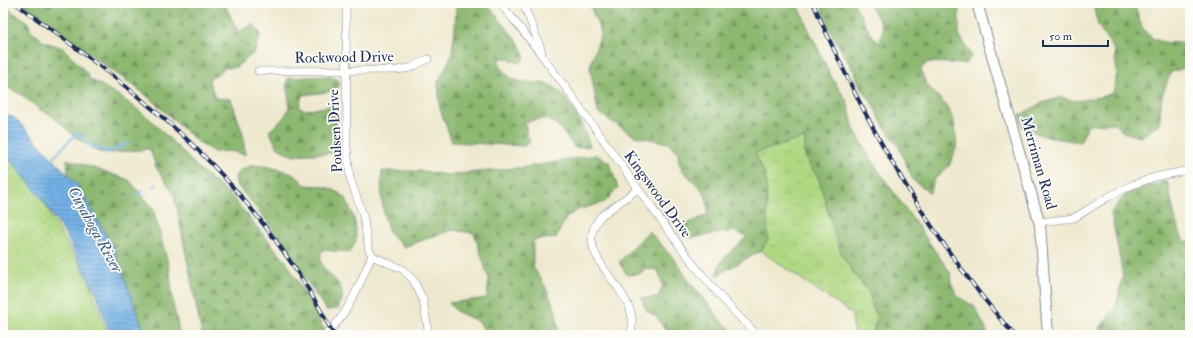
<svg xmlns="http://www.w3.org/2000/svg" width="1193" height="338" viewBox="0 0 1193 338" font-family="'IM FELL Double Pica',serif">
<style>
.grass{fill:url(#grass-tufts);stroke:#668470}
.forest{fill:url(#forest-firs);stroke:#547467}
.park{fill:url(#park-dots);stroke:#668470}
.water{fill:url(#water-rules);stroke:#4770a2}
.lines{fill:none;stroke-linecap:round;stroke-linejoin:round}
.stream{stroke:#73b2e6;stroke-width:2.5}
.street-casing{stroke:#848c96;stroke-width:8}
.secondary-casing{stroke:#848c96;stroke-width:12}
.street{stroke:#fff;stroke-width:7}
.secondary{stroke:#fff;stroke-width:10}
.rail-casing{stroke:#1b2f5e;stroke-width:4}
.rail{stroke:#fdfcf7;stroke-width:2.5;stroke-dasharray:8;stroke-linecap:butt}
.labels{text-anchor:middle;stroke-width:3.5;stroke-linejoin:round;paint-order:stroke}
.street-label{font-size:15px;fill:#1b2f5e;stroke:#fdfcf7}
.water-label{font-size:16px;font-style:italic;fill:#3a5d8e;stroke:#fdfcf7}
</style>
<defs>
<pattern id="grass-tufts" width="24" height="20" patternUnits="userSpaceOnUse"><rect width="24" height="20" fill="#b0d882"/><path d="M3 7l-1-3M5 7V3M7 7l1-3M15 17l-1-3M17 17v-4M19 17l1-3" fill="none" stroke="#97ba73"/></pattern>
<pattern id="forest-firs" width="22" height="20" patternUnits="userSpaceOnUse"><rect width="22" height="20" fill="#8cb870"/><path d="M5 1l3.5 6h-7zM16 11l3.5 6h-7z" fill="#72965f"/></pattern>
<pattern id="park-dots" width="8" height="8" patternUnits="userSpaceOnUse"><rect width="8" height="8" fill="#b0d882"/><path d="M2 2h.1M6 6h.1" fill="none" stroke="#97ba73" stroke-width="1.8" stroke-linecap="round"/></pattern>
<pattern id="water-rules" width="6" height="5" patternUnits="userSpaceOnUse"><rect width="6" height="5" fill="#73b2e6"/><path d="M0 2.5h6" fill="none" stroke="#5e91be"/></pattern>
</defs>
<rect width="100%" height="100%" fill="#fdfcf7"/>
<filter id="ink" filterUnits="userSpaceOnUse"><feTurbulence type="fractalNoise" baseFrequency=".025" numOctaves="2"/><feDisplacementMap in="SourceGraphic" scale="8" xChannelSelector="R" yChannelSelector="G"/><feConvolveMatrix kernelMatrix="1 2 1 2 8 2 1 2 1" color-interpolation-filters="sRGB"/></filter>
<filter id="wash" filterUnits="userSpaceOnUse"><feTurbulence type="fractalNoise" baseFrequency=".012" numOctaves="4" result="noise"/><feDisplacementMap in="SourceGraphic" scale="16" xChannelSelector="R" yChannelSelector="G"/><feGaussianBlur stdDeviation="0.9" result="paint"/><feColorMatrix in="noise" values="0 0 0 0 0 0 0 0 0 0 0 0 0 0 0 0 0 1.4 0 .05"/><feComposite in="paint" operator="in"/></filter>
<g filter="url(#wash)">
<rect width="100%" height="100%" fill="#eee9ce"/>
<path class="grass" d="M805 138 804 152 807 161 819 179 835 234 851 270 868 291 877 319 872 335H854L852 314 761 251 768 240 755 153Z"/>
<g class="forest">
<path d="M20 3H224L238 32 253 24 261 34 255 52 236 67 225 68 209 80 215 98 231 99 243 134 245 155 230 151 214 152 198 142 146 95Z"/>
<path d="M453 3H486L518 42 525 57 520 63 506 58 498 59C511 97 539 71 560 92 572 104 585 130 590 146L575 148C559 127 553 111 525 123L527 136 530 141 524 146 452 142 440 109 438 83 451 56 455 30 456 6Z"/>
<path d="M587 3H798L807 26 832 78 847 101 854 129 876 167 950 272 951 283 958 297 974 306 989 335H872L877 319 868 291 851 270 841 253 829 216 819 179 807 161 804 152 805 138 755 153 766 177 768 240 761 251 717 275C719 254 735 252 747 236L733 231 690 238 678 231C688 221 696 221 707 215 713 179 674 181 679 152L668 143 635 136 598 113 590 66 601 33 589 3Z"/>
<path d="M821 3H854L870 33 880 44 883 28 874 11 867 3H956L959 10V34L972 56 965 64 928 62 921 69 926 84 946 105 954 121 957 146 949 166 934 180 930 193 913 180 899 147 883 125 870 99 861 88 854 71 827 26Z"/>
<path d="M1098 3H1135C1137 11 1139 23 1144 30 1155 45 1174 44 1190 41V66L1171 72 1162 96 1159 125 1140 137 1123 132 1114 123 1088 125 1080 142 1046 137 1022 127 1020 115 1042 103 1061 97 1075 101 1100 97 1113 93 1117 73 1114 50 1098 25 1094 9Z"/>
<path d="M3 6 27 21 31 30 43 41 63 48 84 70 90 79 118 95 150 119 200 170 231 196 287 263 309 300 327 335H202L174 194 156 167 150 149 110 153 98 152 77 138 51 115 39 109 22 95 3 85Z"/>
<path d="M329 76 338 80 339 87 329 92 302 95 299 108 306 110 333 106 337 122 336 153 291 155 278 148 269 131C276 125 288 116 289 106 290 96 284 90 288 78Z"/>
<path d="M596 155 610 163 618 188 605 202 577 210 566 218 556 238 533 240V267L545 286 556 311 559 335H487L479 322 456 311 449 303 487 298 489 279 474 233 451 230 404 247C400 243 396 240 392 236 382 224 380 186 382 171H423L447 175 526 167Z"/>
<path d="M67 159 129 180 153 208 169 267 174 309 180 335H145L115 251 79 187 68 176Z"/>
<path d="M254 165C271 167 294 170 305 185L323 186 334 190 346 198 355 222 356 241 350 252 321 250C321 254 320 259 321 263 329 280 352 284 338 309L326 310 268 222 236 184 235 176 242 169Z"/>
<path d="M1167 181 1176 222 1184 242 1190 240V335H1095L1116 306 1123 276 1111 212 1127 193Z"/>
<path d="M649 231 675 260 691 284 706 300 719 319 737 335H668L657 317 647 311 641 298 658 297 663 286 658 270 646 269 639 274 627 275 619 262Z"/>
</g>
<path class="park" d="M3 153 9 158 43 200 61 234 88 277 108 335H3Z"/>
<path class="water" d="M3 112 16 119 79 187 115 251 145 335H110L97 294 66 236 43 200 9 158 3 153Z"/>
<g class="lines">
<g class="stream">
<path d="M51 160 76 134 82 136 91 146 108 152 128 144"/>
<path d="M154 186 157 185"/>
<path d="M138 195 143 191"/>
</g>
</g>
</g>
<g filter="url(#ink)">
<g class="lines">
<g class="street-casing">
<g id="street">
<path d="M346 3 347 146 350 178 363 215 369 250 374 257 402 269 414 281 423 300 429 335"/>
<path d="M500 3C550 63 594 127 639 190 676 241 712 293 758 335"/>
<path d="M523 3 542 51"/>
<path d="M258 71 397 70 410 68 428 59"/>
<path d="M1040 222 1074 218 1108 197 1132 185 1155 177 1190 170"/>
<path d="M327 332C346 320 364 275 372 255"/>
<path d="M630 335C647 291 565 258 601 216L638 189"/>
</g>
</g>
<g class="secondary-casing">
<path id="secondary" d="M977 3 1040 225 1048 335"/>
</g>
<use href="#street" class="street"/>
<use href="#secondary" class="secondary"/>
<g class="rail-casing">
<g id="rail">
<path d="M15 3C64 39 114 75 161 116 232 177 291 252 334 335"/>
<path d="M813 3C865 123 928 236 1014 335"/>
</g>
</g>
<use href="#rail" class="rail"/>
</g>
</g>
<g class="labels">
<g class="street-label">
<text transform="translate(344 57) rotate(-1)" y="5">Rockwood Drive</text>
<text transform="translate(335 131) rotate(-93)" y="5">Poulsen Drive</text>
<text transform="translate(1039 163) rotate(74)" y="5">Merriman Road</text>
<text transform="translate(658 194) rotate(54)" y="5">Kingswood Drive</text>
</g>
<g class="water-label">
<text transform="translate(96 229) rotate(61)" y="6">Cuyahoga River</text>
</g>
</g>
<rect width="1193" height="338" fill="none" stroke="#fdfcf7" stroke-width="16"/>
<path d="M1043 40v6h65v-6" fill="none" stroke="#1b2f5e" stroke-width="2"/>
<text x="1049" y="40" font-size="12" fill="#1b2f5e" stroke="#fdfcf7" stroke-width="3" paint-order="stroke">50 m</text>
</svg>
